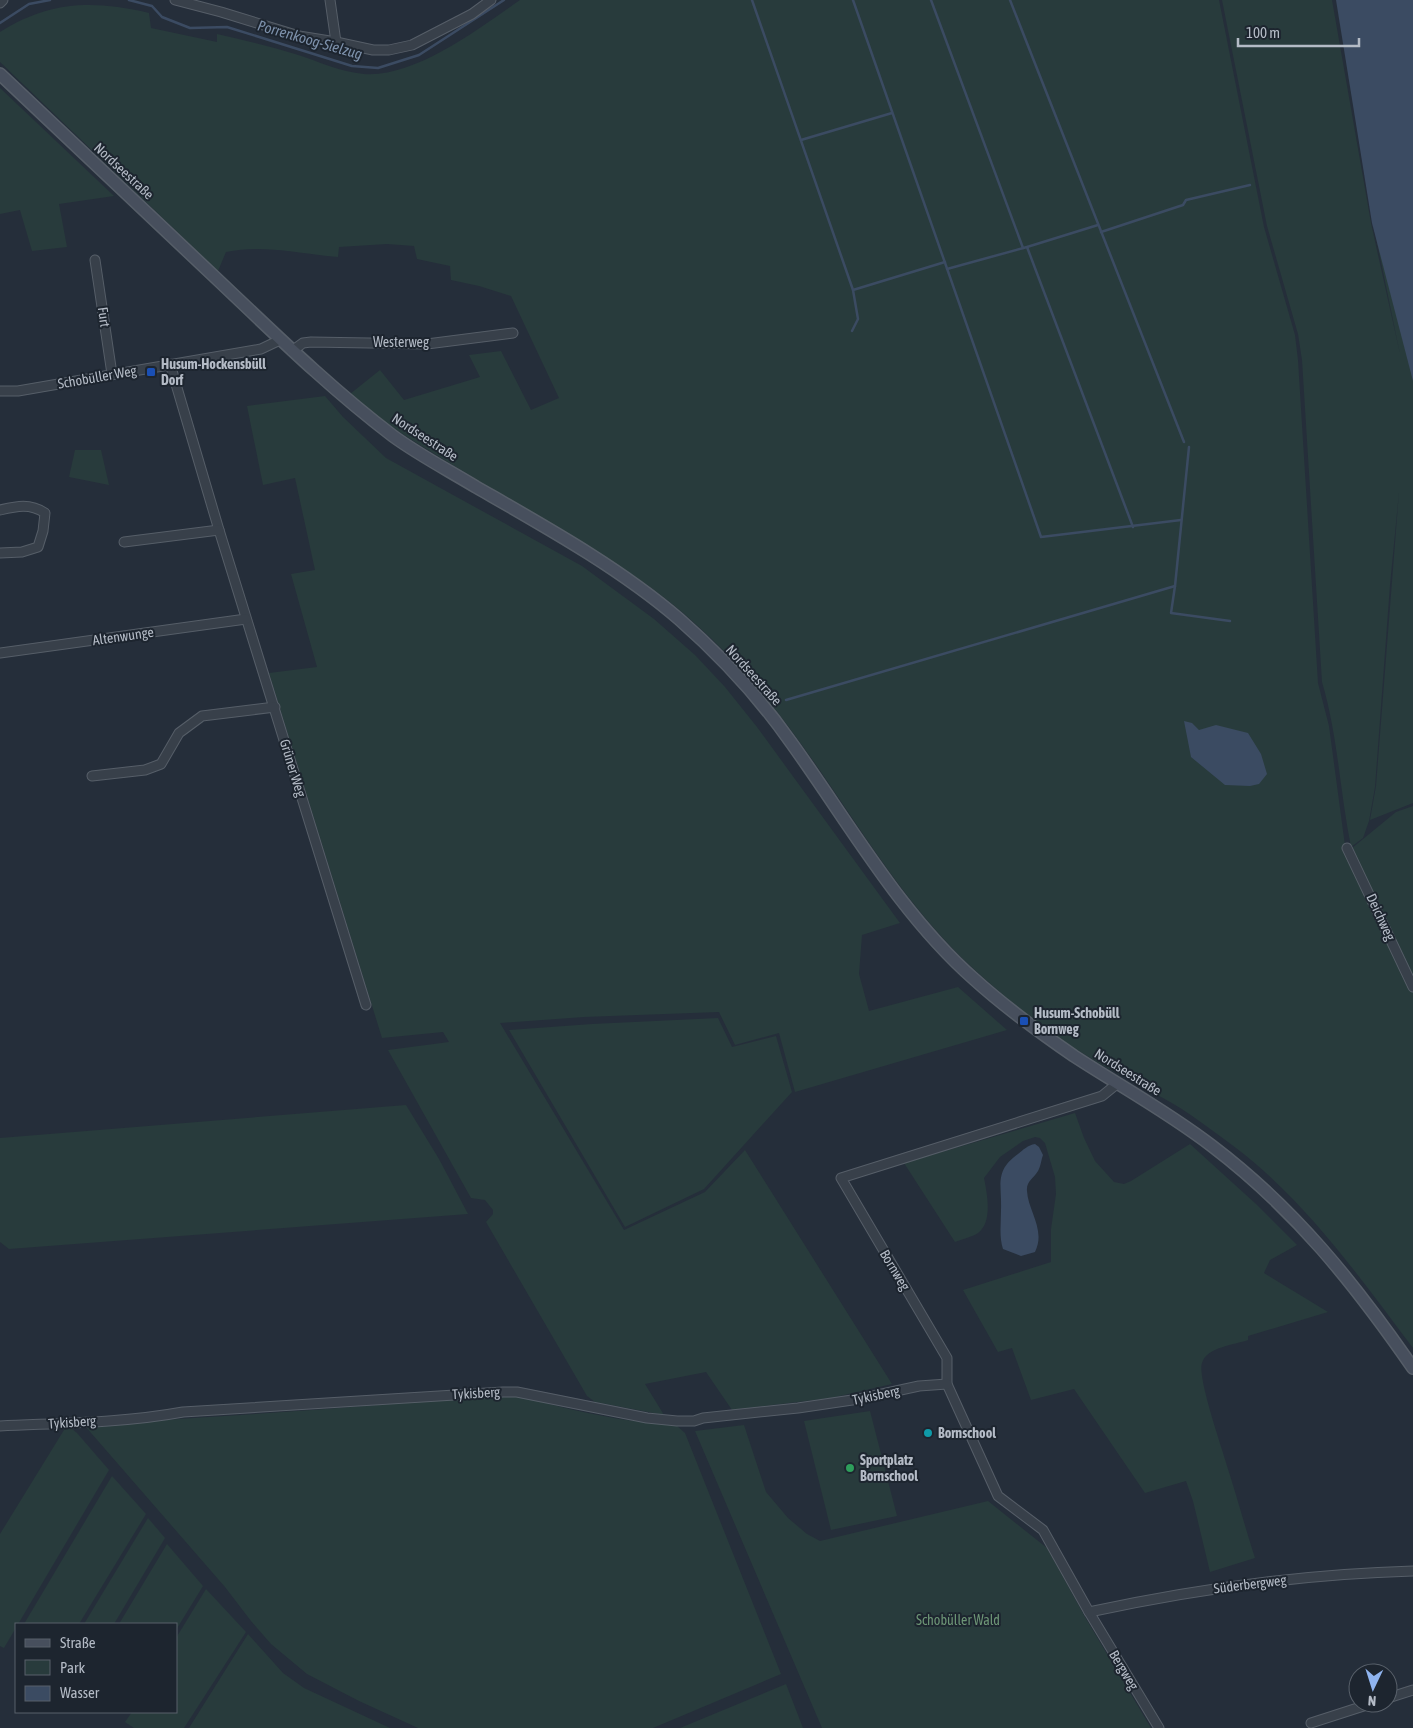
<svg xmlns="http://www.w3.org/2000/svg" width="1413" height="1728" viewBox="0 0 1413 1728" font-family="'Asap Condensed',sans-serif">
<style>
.green{fill:#283b3c}
.water{fill:#3b4b62}
.lines{fill:none;stroke-linecap:round;stroke-linejoin:round}
.stream{stroke:#3b4b62;stroke-width:2.5}
.minor-casing{stroke:#565e68;stroke-width:11}
.secondary-casing{stroke:#565e68;stroke-width:14}
.minor{stroke:#38404a;stroke-width:9}
.secondary{stroke:#474f5d;stroke-width:11}
.transit-dot{fill:#1a4fb4;stroke:#1d252f;stroke-width:2}
.culture-dot{fill:#0f9aa8;stroke:#1d252f;stroke-width:2}
.leisure-dot{fill:#2e9e5b;stroke:#1d252f;stroke-width:2}
.labels{text-anchor:middle;stroke-width:4;stroke-linejoin:round;paint-order:stroke}
.street-label{font-size:14px;fill:#b4bbc6;stroke:#1d252f}
.poi-label{font-size:14px;font-weight:bold;fill:#b4bbc6;stroke:#1d252f;text-anchor:start}
.park-label{font-size:14px;fill:#6d9576;stroke:#1d252f}
.water-label{font-size:15px;font-style:italic;fill:#7d91ab;stroke:#1d252f}
</style>
<rect width="100%" height="100%" fill="#252e3a"/>
<g class="green">
<path d="M520 0H1219L1264 227 1295 335 1298 360 1318 683 1329 726 1346 853 1396 812 1413 806V1348C1360 1278 1307 1202 1236 1148 1213 1131 1189 1112 1163 1098 1134 1083 1106 1068 1079 1051 1043 1029 1007 999 976 971 884 888 832 771 750 679 718 643 682 609 643 582 619 565 592 551 567 535 517 504 466 473 415 442L378 418 350 394 380 370 404 400 480 377 469 355 501 351 531 410 559 398 511 296 479 286 451 280 450 266 417 259 414 246 387 244 339 247 338 257C301 254 263 244 226 252L218 271 0 62V32C50 1 92 0 149 13L151 28 217 42V34C243 40 269 46 295 54 318 61 340 72 364 74 415 78 480 28 520 0Z"/>
<path d="M1222 0H1332L1371 223 1400 354 1373 223 1413 0V803L1370 820 1376 786 1399 492 1390 585 1375 787 1369 821 1363 838 1351 847C1340 793 1338 736 1322 682L1302 360 1298 334 1267 226Z"/>
<path d="M0 88 114 196 59 204 67 247 32 251 20 210 0 214Z"/>
<path d="M325 396 343 417 386 458 582 566 654 619 695 655 725 687 757 727 900 923 862 935 859 974 869 1011 958 987 1007 1030 795 1092 779 1033 735 1045 719 1012 584 1017 500 1023 624 1230 705 1192 745 1150 892 1384 831 1398 732 1410 706 1372 645 1384 664 1415 595 1402 587 1396 486 1222 493 1214V1210L485 1200 471 1198 388 1050 449 1042 443 1032 382 1038 269 673 317 667 291 574 315 570 295 478 263 485 247 406Z"/>
<path d="M75 450H101L109 485 69 477Z"/>
<path d="M718 1018 732 1047 776 1036 792 1092 704 1189 625 1227 509 1030 592 1024Z"/>
<path d="M406 1105 439 1159 468 1214 9 1249 0 1242V1138Z"/>
<path d="M1075 1113 1084 1138 1095 1161 1114 1182 1124 1184 1131 1181 1190 1144 1256 1204 1297 1245 1270 1260 1264 1273 1328 1312 1248 1336V1340C1234 1345 1207 1347 1202 1363 1197 1377 1222 1448 1227 1466 1237 1497 1245 1527 1255 1558L1210 1572 1193 1501 1186 1481 1145 1493 1074 1389 1031 1400 1012 1348 998 1352 963 1290 1051 1262V1229L1056 1194 1055 1177 1045 1143 1040 1138 1035 1137 1023 1141 1000 1157 984 1178C987 1193 993 1222 978 1233 972 1237 962 1239 955 1242L904 1163Z"/>
<path d="M500 1395C521 1396 540 1402 561 1407 598 1416 637 1423 676 1425L685 1433 781 1674 653 1728H418L359 1701 307 1674 271 1644 251 1621 225 1587 85 1426V1424C223 1417 362 1407 500 1395Z"/>
<path d="M870 1411 897 1516 831 1530 804 1421Z"/>
<path d="M744 1425 766 1492 788 1518 807 1534 820 1541 988 1501 1047 1548 1085 1617 1151 1728H822L695 1431Z"/>
<path d="M68 1428 72 1429 77 1433 109 1470 4 1648 0 1646V1534L64 1430Z"/>
<path d="M112 1476 146 1514 79 1624H24Z"/>
<path d="M148 1518 165 1538 114 1624H84Z"/>
<path d="M167 1544 203 1586 176 1630V1624H119Z"/>
<path d="M206 1589 246 1632 184 1728H134L125 1722 132 1712H176V1638Z"/>
<path d="M248 1634 283 1673 304 1688 390 1728H189Z"/>
<path d="M786 1684 803 1728H680Z"/>
</g>
<g class="water">
<path d="M1336 0H1413V381L1372 223Z"/>
<path d="M1184 721 1192 723 1199 730 1216 725 1248 733 1261 754 1267 774 1259 784 1250 786 1225 785 1191 757Z"/>
<path d="M1035 1144 1039 1147 1043 1155C1041 1160 1041 1166 1038 1171 1034 1178 1026 1181 1027 1191 1028 1211 1046 1230 1035 1252L1021 1256 1003 1249C999 1237 1001 1223 1001 1210 1002 1185 994 1171 1018 1154 1023 1150 1028 1145 1035 1144Z"/>
</g>
<g class="lines">
<g class="stream">
<path d="M129 0 152 6 162 17 190 28 227 27 352 66 378 68 419 55 504 0"/>
<path d="M752 0 853 290 858 319 852 331"/>
<path d="M853 0 1041 537 1181 520"/>
<path d="M931 0 1023 248"/>
<path d="M1010 0 1184 442"/>
<path d="M0 23 29 4 50 0"/>
<path d="M801 140 892 113"/>
<path d="M1101 232 1183 205 1186 200 1250 185"/>
<path d="M1027 247 1133 527"/>
<path d="M947 269 1027 247 1098 225"/>
<path d="M853 290 945 262"/>
<path d="M1189 447 1175 586 1171 613 1230 621"/>
<path d="M786 700 1175 586"/>
</g>
<g class="minor-casing">
<g id="minor">
<path d="M175 0 221 12 299 36 336 42 373 50H389L412 45 472 14 491 0"/>
<path d="M330 0 336 42"/>
<path d="M0 3 3 0"/>
<path d="M95 260 112 374"/>
<path d="M292 351 303 343 311 342 427 344 513 333"/>
<path d="M170 364 219 530 366 1005"/>
<path d="M0 391H18L261 349 280 340"/>
<path d="M0 510C17 506 30 503 45 513L43 531 38 547 22 552 0 553"/>
<path d="M124 542 219 530"/>
<path d="M0 653 246 619"/>
<path d="M92 776 145 770 161 764 179 733 202 716 275 707"/>
<path d="M1347 848 1413 987"/>
<path d="M1118 1083 1102 1096 841 1178 947 1358V1384L998 1496 1043 1530 1089 1612 1159 1728"/>
<path d="M0 1426C61 1423 123 1423 183 1412L503 1392H517L647 1418 677 1421H694L703 1418 798 1408 859 1399 919 1386 947 1384"/>
<path d="M1089 1612C1196 1589 1304 1574 1413 1571"/>
<path d="M1388 1698 1413 1690"/>
<path d="M1311 1723 1373 1703"/>
</g>
</g>
<g class="secondary-casing">
<path id="secondary" d="M0 74C73 143 146 212 219 281 276 335 331 389 393 436 419 455 448 470 476 487 544 526 620 568 679 619 720 655 759 697 790 741 848 821 899 913 974 979 1005 1007 1039 1032 1074 1056 1120 1086 1168 1112 1212 1146 1295 1209 1354 1283 1413 1368"/>
</g>
<use href="#minor" class="minor"/>
<use href="#secondary" class="secondary"/>
</g>
<g class="transit-dot">
<rect x="146" y="367" width="10" height="10" rx="2.5"/>
<rect x="1019" y="1016" width="10" height="10" rx="2.5"/>
</g>
<circle class="culture-dot" cx="928" cy="1433" r="5"/>
<circle class="leisure-dot" cx="850" cy="1468" r="5"/>
<g class="labels">
<g class="street-label">
<text transform="translate(124 171) rotate(43)" y="5">Nordseestraße</text>
<text transform="translate(104 317) rotate(82)" y="5">Furt</text>
<text x="401" y="347">Westerweg</text>
<text transform="translate(97 377) rotate(-10)" y="5">Schobüller Weg</text>
<text transform="translate(425 437) rotate(33)" y="5">Nordseestraße</text>
<text transform="translate(123 636) rotate(-8)" y="5">Altenwunge</text>
<text transform="translate(754 675) rotate(48)" y="5">Nordseestraße</text>
<text transform="translate(293 768) rotate(73)" y="5">Grüner Weg</text>
<text transform="translate(1381 917) rotate(65)" y="5">Deichweg</text>
<text transform="translate(1128 1072) rotate(32)" y="5">Nordseestraße</text>
<text transform="translate(895 1270) rotate(59)" y="5">Bornweg</text>
<text transform="translate(476 1393) rotate(-3)" y="5">Tykisberg</text>
<text transform="translate(876 1395) rotate(-12)" y="5">Tykisberg</text>
<text transform="translate(72 1422) rotate(-4)" y="5">Tykisberg</text>
<text transform="translate(1250 1584) rotate(-7)" y="5">Süderbergweg</text>
<text transform="translate(1124 1670) rotate(59)" y="5">Bergweg</text>
</g>
<g class="poi-label">
<text x="161" y="369">Husum-Hockensbüll<tspan x="161" dy="16">Dorf</tspan></text>
<text x="1034" y="1018">Husum-Schobüll<tspan x="1034" dy="16">Bornweg</tspan></text>
<text x="938" y="1438">Bornschool</text>
<text x="860" y="1465">Sportplatz<tspan x="860" dy="16">Bornschool</tspan></text>
</g>
<g class="park-label">
<text x="958" y="1625">Schobüller Wald</text>
</g>
<g class="water-label">
<text transform="translate(310 40) rotate(16)" y="5">Porrenkoog-Sielzug</text>
</g>
</g>
<rect x="15" y="1623" width="162" height="90" fill="#1d252f" stroke="#59616b"/>
<rect x="25" y="1639" width="25" height="8" fill="#474f5d" stroke="#59616b"/>
<text x="60" y="1648" font-size="15" fill="#b4bbc6">Straße</text>
<rect x="25" y="1660" width="25" height="15" fill="#283b3c" stroke="#59616b"/>
<text x="60" y="1673" font-size="15" fill="#b4bbc6">Park</text>
<rect x="25" y="1686" width="25" height="15" fill="#3b4b62" stroke="#59616b"/>
<text x="60" y="1698" font-size="15" fill="#b4bbc6">Wasser</text>
<g transform="translate(1373 1688) rotate(184)"><circle r="24" fill="#1d252f" stroke="#59616b"/>
<path d="M0-4L9 19L0 12L-9 19Z" fill="#8fb4ef"/>
<text y="-8" font-size="14" font-weight="bold" text-anchor="middle" fill="#b4bbc6">N</text>
</g>
<path d="M1238 38v8h121v-8" fill="none" stroke="#b4bbc6" stroke-width="2.5"/>
<text x="1246" y="38" font-size="15" fill="#b4bbc6" stroke="#1d252f" stroke-width="4" paint-order="stroke">100 m</text>
</svg>
